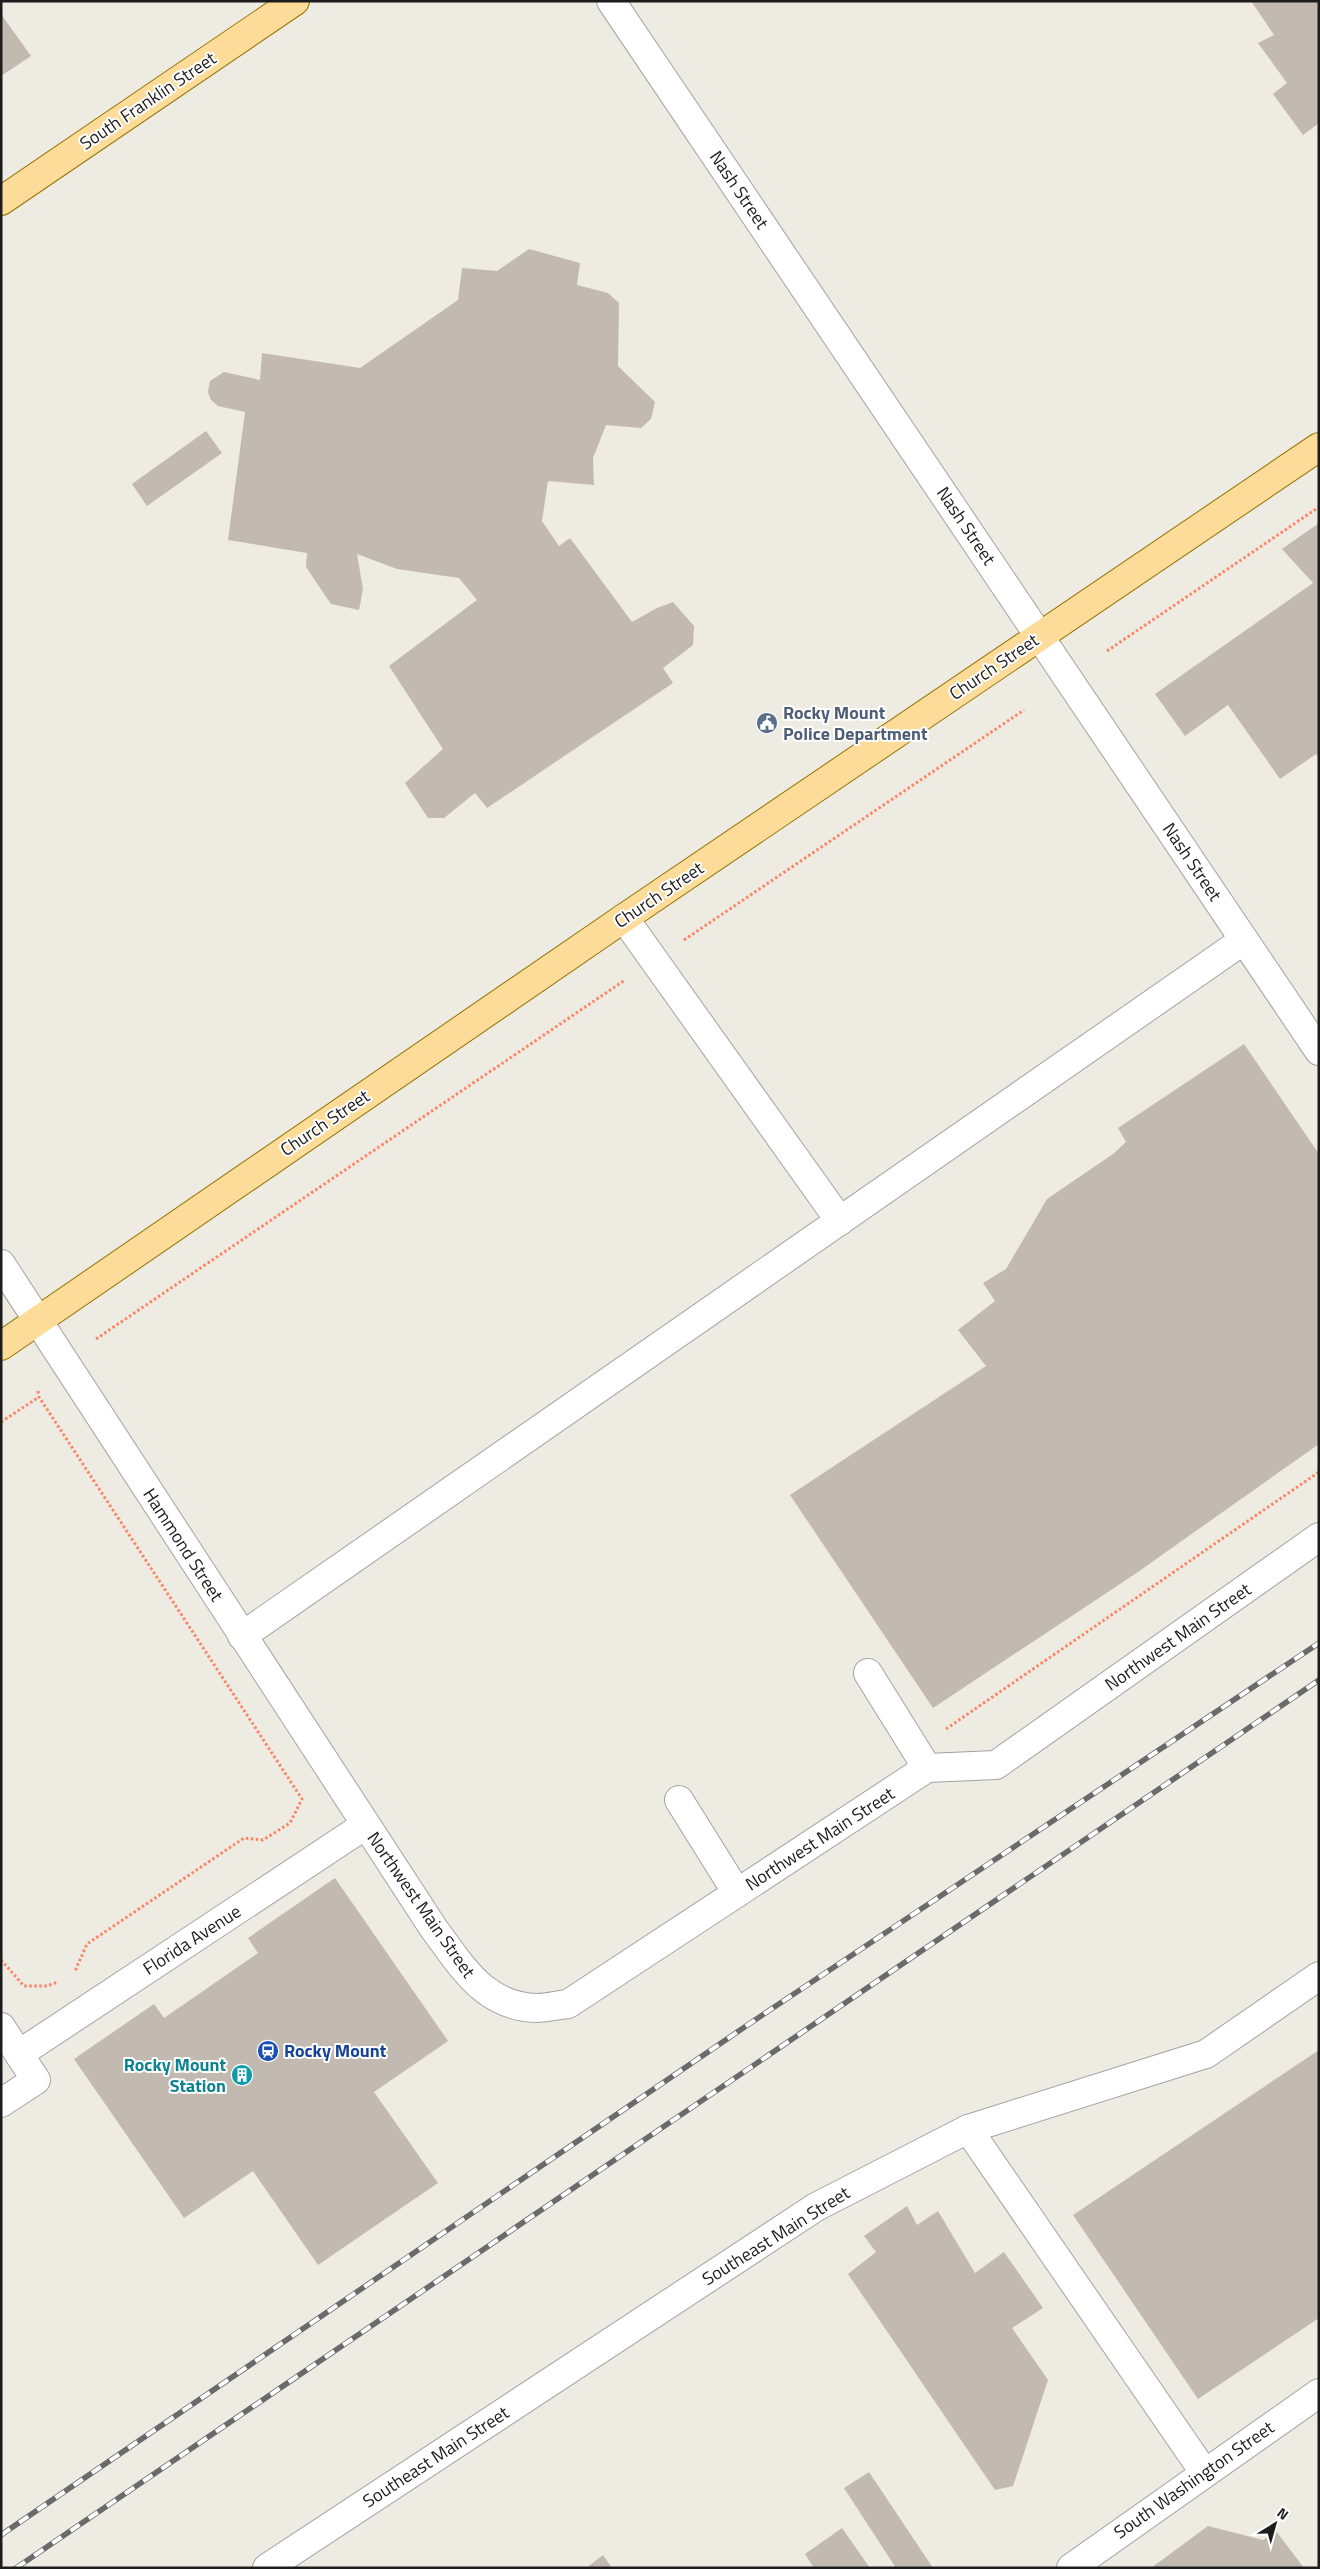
<svg xmlns="http://www.w3.org/2000/svg" width="1320" height="2569" viewBox="0 0 1320 2569" font-family="'Titillium Web',sans-serif">
<style>
.building{fill:#c2bab1}
.lines{fill:none;stroke-linecap:round;stroke-linejoin:round}
.minor-casing{stroke:#a3a3a3;stroke-width:30}
.major-casing{stroke:#947400;stroke-width:30}
.path{stroke:#fa8666;stroke-width:3;stroke-dasharray:2.5 2.5;stroke-linecap:butt}
.minor{stroke:#fff;stroke-width:28}
.major{stroke:#fcdc98;stroke-width:28}
.rail-casing{stroke:#6a6a6a;stroke-width:5.5}
.rail{stroke:#fff;stroke-width:4;stroke-dasharray:11;stroke-linecap:butt}
.labels{text-anchor:middle;stroke-width:4;stroke-linejoin:round;paint-order:stroke}
.street-label{font-size:18px;fill:#1c1c1c;stroke:#fff}
.service-label{font-size:18px;font-weight:bold;fill:#4e5e75;stroke:#fff;text-anchor:start}
.transit-label{font-size:18px;font-weight:bold;fill:#164399;stroke:#fff;text-anchor:start}
.culture-label{font-size:18px;font-weight:bold;fill:#0d838f;stroke:#fff;text-anchor:end}
</style>
<rect width="100%" height="100%" fill="#eeebe2"/>
<g class="building">
<path d="M1251 1H1319V123L1303 135 1273 94 1287 83 1258 43 1274 35Z"/>
<path d="M1 14 31 56 1 76Z"/>
<path d="M529 249 580 263 577 285 608 293 619 303 618 366 655 402 651 419 641 428 606 425 593 458 594 485 548 481 542 521 559 546 570 538 632 622 657 608 673 602 694 626 693 645 663 668 673 683 487 808 475 793 444 818H428L405 783 443 749 389 666 477 600 459 578 397 569 357 554 363 589 359 610 331 604 306 567 307 553 228 540 245 412 218 406 211 400 208 392 210 381 224 372 260 380 262 353 360 368 458 300 462 268 497 271Z"/>
<path d="M206 431 222 453 147 506 132 484Z"/>
<path d="M1319 523V759L1316 754 1280 779 1228 705 1185 736 1155 694 1313 583 1282 549Z"/>
<path d="M1244 1044 1319 1154V1444L1135 1574 933 1708 790 1495 986 1366 958 1330 995 1301 983 1283 1006 1269 1047 1199 1113 1154 1126 1142 1118 1128Z"/>
<path d="M335 1878 448 2041 374 2092 438 2183 318 2265 253 2171 184 2218 74 2059 154 2004 164 2018 258 1953 248 1938Z"/>
<path d="M1319 2050V2318L1198 2399 1073 2215Z"/>
<path d="M907 2206 917 2225 938 2211 975 2273 1004 2252 1043 2308 1012 2328 1048 2380 1013 2486 995 2490 848 2274 876 2252 864 2236Z"/>
<path d="M869 2472 933 2568H896L844 2488Z"/>
<path d="M1208 2526 1263 2540 1276 2531 1304 2568H1151Z"/>
<path d="M842 2528 870 2568H814L805 2554Z"/>
<path d="M603 2555 612 2568H586Z"/>
</g>
<g class="lines">
<g class="minor-casing">
<g id="minor">
<path d="M611 1 1319 1051"/>
<path d="M624 918 840 1221"/>
<path d="M1 1264 434 1929C462 1966 484 2007 537 2008 547 2008 558 2005 568 2004L927 1768 996 1765 1319 1537"/>
<path d="M242 1636 1244 940"/>
<path d="M868 1673 927 1768"/>
<path d="M679 1800 737 1893"/>
<path d="M1 2027 36 2080 1 2103"/>
<path d="M19 2054 364 1826"/>
<path d="M968 2129 1204 2472"/>
<path d="M267 2568 816 2207 968 2129 1206 2054 1319 1976"/>
<path d="M1071 2568 1319 2393"/>
</g>
</g>
<g class="major-casing">
<g id="major">
<path d="M1 201 295 1"/>
<path d="M1 1346 624 918 1319 447"/>
</g>
</g>
<g class="path">
<path d="M1107 651 1319 507"/>
<path d="M684 940 1024 710"/>
<path d="M96 1339 625 980"/>
<path d="M38 1391 39 1397 302 1799 290 1823 263 1840 244 1838 87 1944 75 1971"/>
<path d="M1 1422 39 1397"/>
<path d="M946 1729 1319 1472"/>
<path d="M1 1960 24 1986H47L58 1982"/>
</g>
<use href="#minor" class="minor"/>
<use href="#major" class="major"/>
<g class="rail-casing">
<g id="rail">
<path d="M1 2535 749 2024 1319 1643"/>
<path d="M16 2568 1319 1680"/>
</g>
</g>
<use href="#rail" class="rail"/>
</g>
<defs>
<g id="civic-disc" transform="scale(1.125)"><circle r="9.5" fill="#5c6f8a" stroke="#fff"/><path d="M-.6-6.5H3V-4.5H.6V-3L4-1V1h2V6H-6V1h2V-1L-.6-3ZM-1.2 2.5V6h2.4V2.5Z" fill="#fff"/></g>
<g id="station-disc" transform="scale(1.125)"><circle r="9.5" fill="#1a4fb4" stroke="#fff"/><path d="M-3-6H3Q5-6 5-4V2Q5 4 3 4L4.5 6H3L1.5 4h-3L-3 6H-4.5L-3 4Q-5 4-5 2V-4Q-5-6-3-6ZM-3.5-4v3h7v-3ZM-3.5 1v1.5H-2V1ZM2 1v1.5H3.5V1Z" fill="#fff"/></g>
<g id="building-disc" transform="scale(1.125)"><circle r="9.5" fill="#0f9aa8" stroke="#fff"/><path d="M-4-6H4V6H1V3H-1V6H-4ZM-2.5-4.3h1.7v1.8h-1.7ZM.8-4.3h1.7v1.8H.8ZM-2.5-1h1.7V.8h-1.7ZM.8-1h1.7V.8H.8Z" fill="#fff"/></g>
</defs>
<g fill-rule="evenodd">
<use href="#civic-disc" x="767" y="723"/>
<use href="#station-disc" x="268" y="2051"/>
<use href="#building-disc" x="242" y="2075"/>
</g>
<g class="labels">
<g class="street-label">
<text transform="translate(148 101) rotate(-34)" y="6">South Franklin Street</text>
<text transform="translate(739 190) rotate(56)" y="6">Nash Street</text>
<text transform="translate(966 526) rotate(56)" y="6">Nash Street</text>
<text transform="translate(994 667) rotate(-34)" y="6">Church Street</text>
<text transform="translate(1192 862) rotate(56)" y="6">Nash Street</text>
<text transform="translate(659 895) rotate(-34)" y="6">Church Street</text>
<text transform="translate(325 1123) rotate(-34)" y="6">Church Street</text>
<text transform="translate(183 1545) rotate(57)" y="6">Hammond Street</text>
<text transform="translate(1178 1637) rotate(-35)" y="6">Northwest Main Street</text>
<text transform="translate(820 1839) rotate(-33)" y="6">Northwest Main Street</text>
<text transform="translate(421 1905) rotate(55)" y="6">Northwest Main Street</text>
<text transform="translate(192 1940) rotate(-33)" y="6">Florida Avenue</text>
<text transform="translate(776 2236) rotate(-32)" y="6">Southeast Main Street</text>
<text transform="translate(436 2457) rotate(-33)" y="6">Southeast Main Street</text>
<text transform="translate(1194 2480) rotate(-35)" y="6">South Washington Street</text>
</g>
<g class="service-label">
<text x="783" y="719">Rocky Mount<tspan x="783" dy="21">Police Department</tspan></text>
</g>
<g class="transit-label">
<text x="284" y="2057">Rocky Mount</text>
</g>
<g class="culture-label">
<text x="226" y="2071">Rocky Mount<tspan x="226" dy="21">Station</tspan></text>
</g>
</g>
<rect width="1320" height="2569" fill="none" stroke="#1c1c1c" stroke-width="5"/>
<g transform="translate(1275 2524) rotate(37)" stroke="#ffffff" stroke-width="4" paint-order="stroke">
<path d="M0-4L9 19L0 12L-9 19Z" fill="#1c1c1c"/>
<text y="-8" font-size="14" font-weight="bold" text-anchor="middle" fill="#1c1c1c">N</text>
</g>
</svg>
